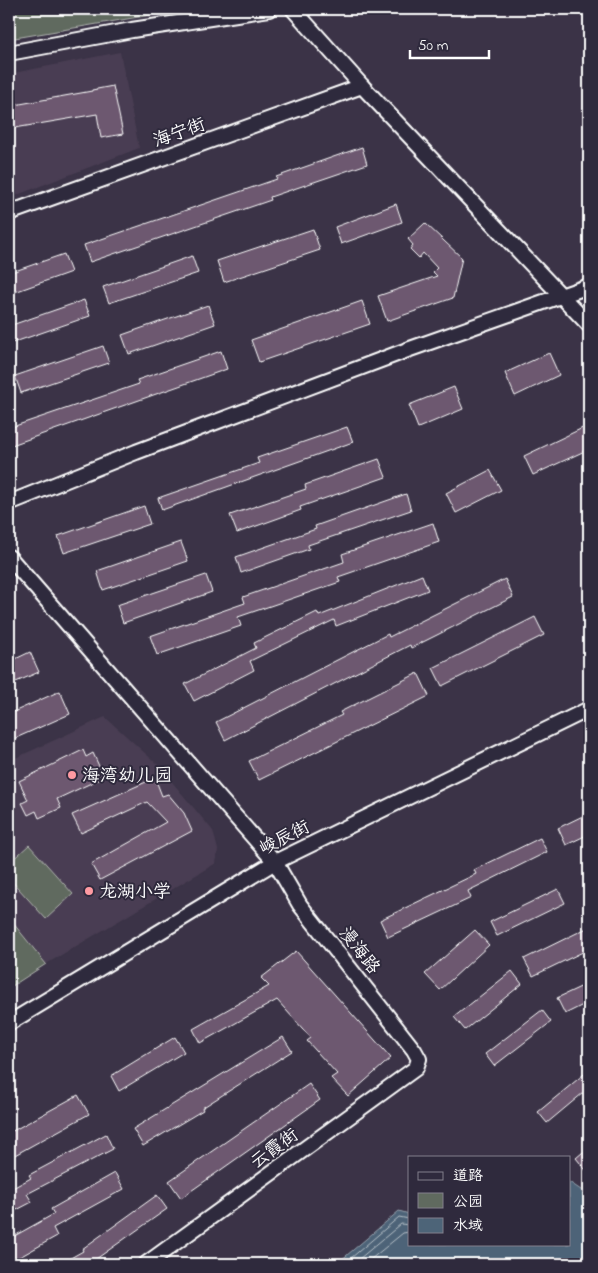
<svg xmlns="http://www.w3.org/2000/svg" width="598" height="1273" viewBox="0 0 598 1273" font-family="'Indie Flower','LXGW WenKai TC',sans-serif">
<style>
.built{fill:#4a3e53}
.green{fill:#606a5f;stroke:#b0b4af}
.water{fill:#4d6478;stroke:#94a2ae}
.lines{fill:none;stroke-linecap:round;stroke-linejoin:round}
.shore{stroke:#b8c1c9;stroke-width:1}
.building{fill:#6d5970;stroke:#fff}
.minor-casing{stroke:#fff;stroke-width:18}
.minor{stroke:#2f2a3d;stroke-width:14}
.poi-dot{fill:#ff9aa2;stroke:#2f2a3d;stroke-width:2}
.labels{text-anchor:middle;stroke-width:4;stroke-linejoin:round;paint-order:stroke}
.street-label{font-size:18px;fill:#fff;stroke:#2f2a3d}
.poi-label{font-size:18px;fill:#fff;stroke:#2f2a3d;text-anchor:start}
</style>
<rect width="100%" height="100%" fill="#3b3347"/>
<filter id="ink" filterUnits="userSpaceOnUse"><feTurbulence type="fractalNoise" baseFrequency=".02" numOctaves="2"/><feDisplacementMap in="SourceGraphic" scale="10" xChannelSelector="R" yChannelSelector="G"/><feConvolveMatrix kernelMatrix="1 2 1 2 8 2 1 2 1" color-interpolation-filters="sRGB"/></filter>
<g filter="url(#ink)">
<g class="built">
<path d="M120 52 139 148 9 198V74Z"/>
<path d="M105 717 157 764 213 831 218 850 216 863 46 964 9 918V761Z"/>
</g>
<g class="green">
<path d="M9 9H186L9 39Z"/>
<path d="M29 845 73 894 46 919 9 878V863Z"/>
<path d="M9 918 46 964 9 988Z"/>
</g>
<path class="water" d="M569 1182 581 1190 589 1210V1264H331L340 1261 399 1211 409 1214V1244H569Z"/>
<g class="lines">
<g class="shore">
<path d="M344 1264 399 1217 409 1219"/>
<path d="M353 1264 401 1224 409 1225"/>
<path d="M365 1264 403 1233 409 1232"/>
</g>
</g>
<g class="building">
<path d="M113 86 123 134 101 138 97 114 9 129V106L92 91V90Z"/>
<path d="M362 147 367 164 270 197 271 200 90 262 84 245 277 179 276 177Z"/>
<path d="M396 204 402 222 341 244 335 227Z"/>
<path d="M425 223 462 258 453 298 387 321 378 296 437 276 433 272 437 268 423 253 419 258 410 249 413 245 408 239Z"/>
<path d="M313 229 320 250 224 282 217 261Z"/>
<path d="M64 254 71 272 9 294V273Z"/>
<path d="M192 256 198 273 109 303 103 287Z"/>
<path d="M84 300 90 316 9 344V326Z"/>
<path d="M362 301 370 324 259 362 251 340Z"/>
<path d="M208 305 215 324 129 354 122 335Z"/>
<path d="M103 346 109 363 21 393 15 376Z"/>
<path d="M221 351 227 369 9 446V428L139 384 137 380Z"/>
<path d="M549 353 559 375 515 396 505 373Z"/>
<path d="M454 387 463 409 418 428 409 405Z"/>
<path d="M589 425V449L533 475 524 456Z"/>
<path d="M347 427 353 442 162 510 158 498 259 463 257 458Z"/>
<path d="M379 459 386 477 300 507 301 510 237 533 230 515 306 489 305 485Z"/>
<path d="M490 470 501 490 456 513 446 493Z"/>
<path d="M406 494 411 510 308 545 309 549 241 573 236 557 316 529 315 526Z"/>
<path d="M144 506 150 524 64 553 58 536Z"/>
<path d="M433 523 439 542 338 577 340 582 238 617 241 626 157 655 150 636 245 603 243 597 344 562 342 554Z"/>
<path d="M181 542 188 561 103 590 97 571Z"/>
<path d="M206 575 212 592 123 623 117 605Z"/>
<path d="M422 575 428 590 336 626 334 620 250 661 254 670 194 701 185 684 256 648 254 643 317 612 319 616Z"/>
<path d="M505 579 513 597 411 648 410 645 225 740 216 722 388 634 389 637Z"/>
<path d="M535 617 544 635 442 686 433 668Z"/>
<path d="M30 652 39 672 9 685V662Z"/>
<path d="M418 673 429 696 259 780 249 761 342 715 340 712Z"/>
<path d="M60 691 70 714 9 741V714Z"/>
<path d="M83 750 86 757 93 753 104 777 57 799 61 808 39 818 36 811 28 815 22 803 28 800 19 781Z"/>
<path d="M155 778 162 796 168 794 184 813 192 831 100 880 91 864 166 822 147 802 81 833 72 815Z"/>
<path d="M589 813V834L566 845 558 828Z"/>
<path d="M540 838 547 852 468 891 471 898 388 937 380 920 476 874 474 870Z"/>
<path d="M558 889 565 903 497 936 490 922Z"/>
<path d="M589 927V949L533 976 524 959Z"/>
<path d="M475 930 489 945 440 990 425 974Z"/>
<path d="M296 951 391 1058 348 1096 331 1078 337 1074 307 1041 311 1038 277 1000 200 1043 193 1029 269 986 261 978Z"/>
<path d="M512 971 522 984 465 1030 454 1017Z"/>
<path d="M589 983V1002L565 1014 557 998Z"/>
<path d="M542 1010 551 1022 494 1066 485 1054Z"/>
<path d="M175 1037 184 1052 119 1091 111 1076Z"/>
<path d="M283 1037 292 1051 202 1108 203 1110 143 1146 133 1129Z"/>
<path d="M589 1070V1088L547 1123 538 1112Z"/>
<path d="M309 1084 320 1100 181 1198 169 1181Z"/>
<path d="M78 1095 89 1114 13 1156 9 1148V1133Z"/>
<path d="M106 1134 113 1149 27 1194 32 1202 9 1214V1190L31 1178 29 1175Z"/>
<path d="M589 1147V1174L576 1158Z"/>
<path d="M115 1173 124 1189 53 1228 57 1236 9 1263V1239L54 1214 51 1209Z"/>
<path d="M157 1195 167 1209 89 1264H60L83 1251 82 1249Z"/>
</g>
<g class="lines">
<g class="minor-casing">
<g id="minor">
<path d="M293 9 362 86 589 325"/>
<path d="M9 53 132 30 269 9"/>
<path d="M9 213 362 86"/>
<path d="M9 503 136 452 410 349 589 286"/>
<path d="M9 557 275 862 300 905 414 1050 419 1059 416 1068 146 1264"/>
<path d="M9 1023 275 862 589 709"/>
</g>
</g>
<use href="#minor" class="minor"/>
</g>
</g>
<g class="poi-dot">
<circle cx="72" cy="775" r="5"/>
<circle cx="89" cy="891" r="5"/>
</g>
<g class="labels">
<g class="street-label">
<text transform="translate(179 132) rotate(-20)" y="6">海宁街</text>
<text transform="translate(284 837) rotate(-27)" y="6">峻辰街</text>
<text transform="translate(360 950) rotate(52)" y="6">漫海路</text>
<text transform="translate(274 1148) rotate(-36)" y="6">云霞街</text>
</g>
<g class="poi-label">
<text x="82" y="781">海湾幼儿园</text>
<text x="99" y="897">龙湖小学</text>
</g>
</g>
<rect width="598" height="1273" fill="none" stroke="#2f2a3d" stroke-width="30"/>
<rect x="15" y="15" width="568" height="1243" fill="none" stroke="#fff" stroke-width="2" filter="url(#ink)"/>
<rect x="408" y="1156" width="162" height="90" fill="#2f2a3d" stroke="#827f8b"/>
<rect x="418" y="1172" width="25" height="8" fill="#2f2a3d" stroke="#827f8b"/>
<text x="453" y="1180" font-size="15" fill="#ffffff">道路</text>
<rect x="418" y="1193" width="25" height="15" fill="#606a5f" stroke="#827f8b"/>
<text x="453" y="1206" font-size="15" fill="#ffffff">公园</text>
<rect x="418" y="1218" width="25" height="15" fill="#4d6478" stroke="#827f8b"/>
<text x="453" y="1230" font-size="15" fill="#ffffff">水域</text>
<path d="M410 50v8h79v-8" fill="none" stroke="#ffffff" stroke-width="2.5"/>
<text x="418" y="50" font-size="15" fill="#ffffff" stroke="#2f2a3d" stroke-width="4" paint-order="stroke">50 m</text>
</svg>
